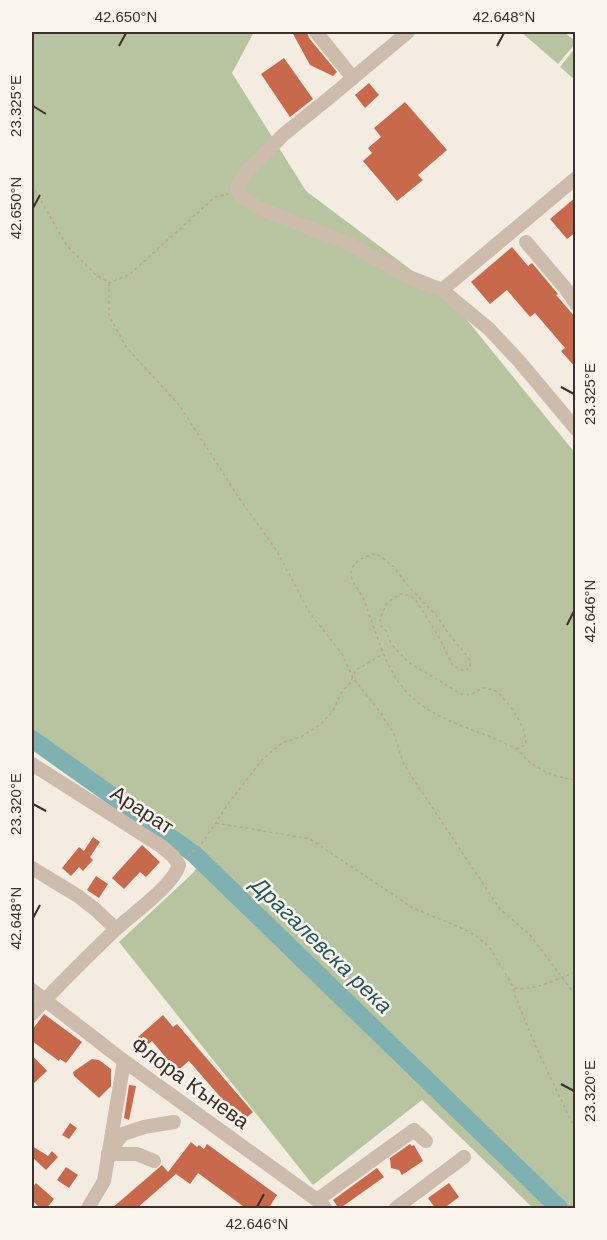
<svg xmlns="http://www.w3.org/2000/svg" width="607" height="1240" viewBox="0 0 607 1240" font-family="Arial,sans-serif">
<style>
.green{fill:#b8c4a0}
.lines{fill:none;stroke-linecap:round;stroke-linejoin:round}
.river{stroke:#7fb0b2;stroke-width:18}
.building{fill:#c8694b}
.path{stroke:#b9a596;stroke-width:1.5;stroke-dasharray:3 3;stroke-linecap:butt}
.minor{stroke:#cdbbac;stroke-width:14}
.ticks{fill:none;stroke:#3b302b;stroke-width:2}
.labels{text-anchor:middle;stroke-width:5;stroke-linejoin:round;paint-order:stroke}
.street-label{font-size:21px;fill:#3b302b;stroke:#fbf5ee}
.water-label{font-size:22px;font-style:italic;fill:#1f5a5e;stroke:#fbf5ee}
.neatline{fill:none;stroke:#3b302b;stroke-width:2}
.ticks-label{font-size:15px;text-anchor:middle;fill:#3b302b}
</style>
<rect width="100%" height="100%" fill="#f4ebe1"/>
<g class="green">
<path d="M32 32H254L232 73 306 191 450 299 575 453V1208H533L422 1100 313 1185 119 942 194 872 205 854 32 748Z"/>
<path d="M521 32H564L575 41V44L558 64Z"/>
<path d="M575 48V80L560 67Z"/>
</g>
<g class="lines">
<path class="river" d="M32 739 194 854 559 1208"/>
</g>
<g class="building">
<path d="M292 32H307L309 38 337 72 333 76 310 65Z"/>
<path d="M284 58 313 99 290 117 261 74Z"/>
<path d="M369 83 379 95 365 108 355 95Z"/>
<path d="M405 102 447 150 418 175 423 180 397 201 363 161 372 153 368 148 381 137 374 128Z"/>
<path d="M576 197V232L567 239 550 219Z"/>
<path d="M512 247 528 266 532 263 558 294 556 295 576 318V368L561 351 565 348 535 313 530 317 507 290 490 304 471 282Z"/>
<path d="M93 837 100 842 90 857 93 860 83 871 79 867 71 876 62 868 79 847 84 851Z"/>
<path d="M142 845 160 862 146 877 140 872 124 889 112 878Z"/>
<path d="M96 876 108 884 99 898 87 890Z"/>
<path d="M44 1014 82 1042 66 1063 60 1059 59 1061 32 1041V1030Z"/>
<path d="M163 1015 173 1027 177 1024 253 1112 246 1118 240 1111 236 1115 189 1061 177 1071 152 1041 146 1046 138 1037Z"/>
<path d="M32 1055 47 1071 32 1085Z"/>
<path d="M92 1059 99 1060 111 1069V1086L99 1098 74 1076 73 1072Z"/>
<path d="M129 1085 136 1086 129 1120 124 1118Z"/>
<path d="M70 1123 77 1128 69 1139 62 1135Z"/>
<path d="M191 1142 197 1147 199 1145 204 1149 207 1144 277 1195 268 1209H247L198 1173 190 1184 176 1174 136 1209H111L162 1165 168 1172Z"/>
<path d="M410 1144 412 1146 414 1145 423 1161 402 1175 399 1170 391 1168 390 1158Z"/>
<path d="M32 1146 48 1156 52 1151 58 1157 46 1170 32 1157Z"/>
<path d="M66 1167 78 1175 69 1188 57 1180Z"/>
<path d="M377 1168 384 1177 339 1209 333 1200Z"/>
<path d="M36 1183 54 1199 46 1209H41L32 1200V1188Z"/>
<path d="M449 1183 459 1197 443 1209H436L428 1198Z"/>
</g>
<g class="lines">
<g class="path">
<path d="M32 185 67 246 95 274 109 283 129 275 215 197 228 194"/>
<path d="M109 283V315L126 347 180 406 241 501 277 551 309 612 342 654 353 678 380 712 394 734 403 762 408 771 500 909 530 935 576 996"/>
<path d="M516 749 525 745C530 732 508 701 497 692 493 689 488 689 483 688L470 695 461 694 408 662 392 645 386 631 381 626 380 618 387 603 400 594 408 595 415 599 439 637 453 666 465 671 470 667V660L467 656 448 633 436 615 407 585 394 567 377 554C368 554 350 562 351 574 351 582 360 591 363 598 377 633 385 674 414 699 444 725 483 730 516 749 520 751 523 756 526 759 541 772 556 777 576 780"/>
<path d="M216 823 310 839 413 908 464 929 480 939 490 948 514 988C536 991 555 979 576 972"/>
<path d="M188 856 203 842 228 804 262 760 282 743 301 737 321 724 333 711 341 693 350 683 356 670 383 654"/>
<path d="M514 989 515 996 536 1047 576 1131"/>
</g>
<g class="minor">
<path d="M316 32 353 78"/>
<path d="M408 32 329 98 283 135 243 176 237 187 240 196 261 209 347 243 409 277 442 290 489 329 519 361 576 429"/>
<path d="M526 242 566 289 576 304"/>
<path d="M442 290 576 178"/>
<path d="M32 764 161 846 173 856 179 865C173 886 132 914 114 931 86 958 58 985 32 1014"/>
<path d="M32 868 78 896 96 910 116 929"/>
<path d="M32 990 124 1061 317 1200 325 1208"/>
<path d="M108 1153 123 1134 144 1127 174 1122"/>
<path d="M108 1154H137L154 1161"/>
<path d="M317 1200 414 1130 426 1141"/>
<path d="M88 1208 104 1181 124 1061"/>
<path d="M396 1208 464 1157"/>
</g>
</g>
<path class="ticks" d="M119 46 126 33M497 46 504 33M33 106 46 114M33 208 40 195M561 387 574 394M567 625 574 611M33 804 46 811M33 918 40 905M561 1084 574 1091M257 1207 264 1194"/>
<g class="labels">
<g class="street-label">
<text transform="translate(142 810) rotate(33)" y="7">Арарат</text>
<text transform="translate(190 1083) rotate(36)" y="7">Флора Кънева</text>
</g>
<g class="water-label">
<text transform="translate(322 945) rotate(44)" y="8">Драгалевска река</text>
</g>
</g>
<rect width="607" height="1240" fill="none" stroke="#fbf5ee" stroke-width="66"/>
<rect x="33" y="33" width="541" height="1174" class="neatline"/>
<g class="ticks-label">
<text x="126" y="22">42.650°N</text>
<text x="504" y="22">42.648°N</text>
<text transform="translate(16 106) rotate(-90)" y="5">23.325°E</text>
<text transform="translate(16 208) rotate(-90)" y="5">42.650°N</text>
<text transform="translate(590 394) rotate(-90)" y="5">23.325°E</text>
<text transform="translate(590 611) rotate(-90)" y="5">42.646°N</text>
<text transform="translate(16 804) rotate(-90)" y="5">23.320°E</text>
<text transform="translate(16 918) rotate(-90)" y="5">42.648°N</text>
<text transform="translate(590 1091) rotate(-90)" y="5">23.320°E</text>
<text x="257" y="1229">42.646°N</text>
</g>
</svg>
